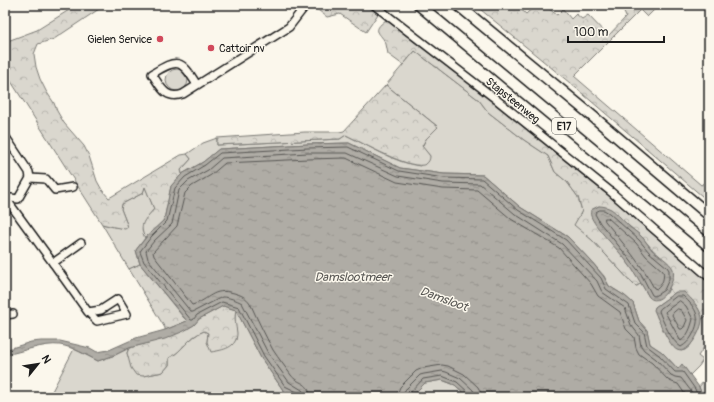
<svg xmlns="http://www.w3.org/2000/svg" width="714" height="402" viewBox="0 0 714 402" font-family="Pangolin,sans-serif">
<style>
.green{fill:#dad7ce;stroke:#7b7a75}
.forest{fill:url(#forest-crowns);stroke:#7b7a75}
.water{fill:url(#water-ripples);stroke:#74726e}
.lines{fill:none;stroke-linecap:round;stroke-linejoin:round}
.shore{stroke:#575653;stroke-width:1}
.minor-casing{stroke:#1c1c1c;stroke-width:10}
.highway-casing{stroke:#1c1c1c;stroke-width:13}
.minor{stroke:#fbf7ec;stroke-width:7}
.highway{stroke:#fbf7ec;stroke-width:10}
.poi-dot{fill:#d1495b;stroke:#fbf7ec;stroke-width:1.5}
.labels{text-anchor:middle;stroke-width:3;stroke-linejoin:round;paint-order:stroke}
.shield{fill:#fbf7ec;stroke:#5f5e5a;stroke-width:1}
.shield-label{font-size:10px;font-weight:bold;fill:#1c1c1c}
.poi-label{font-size:11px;fill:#1c1c1c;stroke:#fbf7ec;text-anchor:end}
.street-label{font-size:11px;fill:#1c1c1c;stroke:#fbf7ec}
.water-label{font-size:12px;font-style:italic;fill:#575653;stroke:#fbf7ec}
</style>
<defs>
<pattern id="forest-crowns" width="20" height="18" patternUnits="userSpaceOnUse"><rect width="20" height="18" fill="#dad7ce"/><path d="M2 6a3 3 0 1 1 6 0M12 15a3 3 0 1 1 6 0" fill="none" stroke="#bab8b0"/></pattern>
<pattern id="water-ripples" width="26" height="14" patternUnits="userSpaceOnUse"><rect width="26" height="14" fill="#afaca5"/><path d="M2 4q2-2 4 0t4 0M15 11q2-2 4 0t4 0" fill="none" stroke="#96938d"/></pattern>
</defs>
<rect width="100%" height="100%" fill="#fbf7ec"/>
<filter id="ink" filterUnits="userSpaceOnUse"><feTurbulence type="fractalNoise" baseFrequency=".025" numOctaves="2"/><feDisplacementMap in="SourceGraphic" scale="8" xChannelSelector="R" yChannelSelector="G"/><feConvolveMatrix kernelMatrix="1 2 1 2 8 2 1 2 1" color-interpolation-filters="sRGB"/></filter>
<g filter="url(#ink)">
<g class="green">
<path d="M415 51 479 100 488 112 524 140 548 156 555 172 567 182 578 197 582 211 575 225 592 240 634 285 637 286 641 283 649 297 667 293 669 288 673 294 655 307 657 317 673 346 681 351 685 350 690 346 697 334 702 319 709 314V340L698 356 703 360 699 366 690 375 682 365 678 369 662 352 650 344 647 330 639 321 633 303 625 296 609 286 604 276 591 261 568 237 520 207 483 175 444 174 400 168 349 143 308 144 219 149 203 162 182 174 181 170 191 159 187 154 203 143 217 138V145L340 139 346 135C369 146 395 163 420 166L430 156 422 147 426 139 437 126 386 85Z"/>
<circle cx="177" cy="80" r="11"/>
<path d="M145 186 154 209C145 220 139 224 145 238L136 250 140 264 129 269 102 224 114 227H128L121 209 122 204 143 193Z"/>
<path d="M236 310 261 358 283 390 298 397H49L74 349 98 361 115 355 129 348 127 353 129 358 143 376 163 372 169 365V358C183 351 188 337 204 331L208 333 207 342 236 340C237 330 233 320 236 310Z"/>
<path d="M709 377V397H703L699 387 703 382Z"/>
<path d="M442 380 455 385 466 395V397H411L425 383Z"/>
</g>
<g class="forest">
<path d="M77 5H105L54 39 38 44 34 54 36 67 40 79 46 91 54 103 57 111 64 123 84 146 89 156 97 181 102 190 109 198 181 155 187 154 191 159 181 170 182 174 171 186 164 220 145 238C138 224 145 220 154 209L145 187 143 193 122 204 121 209 128 227 125 229 114 227 102 224 5 72V42L37 30Z"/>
<path d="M315 5H367L378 14 366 32 340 14 327 17 314 7Z"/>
<path d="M475 5H516L526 14 536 5H544L557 15 563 9 571 19 576 14 582 19 588 15 608 36 626 17 621 5H659L647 17 640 10 574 76 701 185 709 179V202L570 83Z"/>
<path d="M386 20 494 103 610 197 709 283V314L702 319 698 308 676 292 673 294 669 288 672 280 670 265 652 249 642 237 622 220 599 206 591 210 638 277 641 283 637 286 634 285 592 240 574 225 582 211 578 197 567 182 555 172 548 156 524 140 488 112 479 100 415 51 403 65 388 54C387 51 387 47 386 44 381 32 370 32 386 20Z"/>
<path d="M386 85 438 127 426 139 422 146 430 156C430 159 429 162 426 164 413 172 361 142 346 135L340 139 217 145V138L305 132H339L344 131Z"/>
<path d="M140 264 183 317 187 321 165 330V328L129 269Z"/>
<path d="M223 306 236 310C234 318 236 325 237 333 237 348 223 350 211 352L207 342 208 333 204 331C188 337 183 351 169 358V365L163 372 143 376 136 375 131 368 127 353 129 348 144 344 194 325 199 319Z"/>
</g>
<g class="water">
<path d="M349 143 400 168 444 174 483 175 520 207 568 237 591 261 604 277 609 286 625 296 633 303 639 321 647 330 650 344 662 352 678 369 682 364 699 387 703 397H466V395L455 385 442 380 425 383 411 397H298L283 390 261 358 236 310 223 306 199 319 194 325 184 331 165 339 129 348 115 355 98 361C86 355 73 347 60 345 44 343 21 352 5 355V350L31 342 41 341H60L90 348 97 352 109 350 136 338 165 330 187 321 140 264 136 250 148 235 164 220 171 186 182 174 203 162 219 149 308 144Z"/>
<path d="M599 206C603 206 607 207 611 209 617 213 625 223 631 228 635 231 639 234 643 238 646 242 649 246 652 250 658 255 670 262 673 269 677 280 660 309 649 297 641 284 634 270 624 258 616 248 594 226 591 216 590 214 591 211 591 210Z"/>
<path d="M676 292H684C692 299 699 307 702 317 704 326 689 356 677 350 669 346 658 319 654 310L655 307Z"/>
</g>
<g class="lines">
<g class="shore">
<path d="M600 210H604L609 213 639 240 649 252 667 267 669 270V279L664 290 658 294 654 296 652 295 641 274 627 256 600 223 595 214 596 212Z"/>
<path d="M605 218H608L636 243 646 256 663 271C665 277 662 285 657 289L654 288 645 272 631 253 605 221Z"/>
<path d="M677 296H683C697 309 702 318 692 336 689 341 686 344 681 347 672 342 662 320 659 311L660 309Z"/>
<path d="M680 301 686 306 693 319C691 327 688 336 681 341L680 340 665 312 666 311Z"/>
<path d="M678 309 681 310 687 320 684 327 682 329H680L672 315 673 313Z"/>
<path d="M299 397V394L297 392 285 386 264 356 239 307 222 302 197 315 193 320H191L144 262 140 252 141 250 151 237 167 221 175 188 185 177 205 165 220 153 308 148 348 147 399 171 444 178 482 179 518 210 566 240 601 278 606 289 629 305 635 323 644 332 647 346 659 355 675 372H683L695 389 698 397"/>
<path d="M304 397V393L302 390 289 382 268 353 242 303C237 300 228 297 222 297L193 312H191L148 259 146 251 154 241 172 224 179 190 188 181 208 170 222 158 308 153H347L398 176 443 183 480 184 515 214 562 244 597 281 602 292 625 308 631 325 639 335 641 346 644 350 656 359 671 375 675 377 681 378 691 391 693 397"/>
<path d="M310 397C309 380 298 385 291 375 285 367 279 359 273 350 265 335 257 319 250 303 246 297 241 295 234 293 212 287 210 300 192 305L154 256 153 252 177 226 185 193 192 186 211 175 225 163 308 159 346 158 397 182 443 189 477 190 511 219 559 248 591 284 598 296 620 312 626 329 634 337 636 348 639 354 652 363 668 380 672 382 678 384 687 397"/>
<path d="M397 397 398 392 400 387 416 371 423 368 442 365 448 366 464 374 478 387 480 391 481 397"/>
<path d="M403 397 405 390 420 375 424 374 442 371 446 372 460 378 473 390 474 393 475 397"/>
<path d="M408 397 410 393 423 379 442 376 457 382 469 393 470 397"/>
</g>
<g class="minor-casing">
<g id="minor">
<path d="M374 5 497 100 610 191 709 277"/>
<path d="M197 85C181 59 178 58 152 74 161 87 165 100 183 94L289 27 306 5"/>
<path d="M5 136 29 172 30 178 18 199 11 198 5 201"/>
<path d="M30 178 46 179 55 190 73 187"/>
<path d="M7 200 53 263 88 312 101 310 118 299 127 314 97 321 88 312"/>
<path d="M53 263 81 243"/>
<path d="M5 315 13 314"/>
</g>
</g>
<g class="highway-casing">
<g id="highway">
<path d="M419 5 709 246"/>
<path d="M458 5 584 109 709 215"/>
</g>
</g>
<use href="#minor" class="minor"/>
<use href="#highway" class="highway"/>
</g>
</g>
<g class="poi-dot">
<circle cx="160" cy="39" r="4"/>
<circle cx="211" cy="48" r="4"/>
</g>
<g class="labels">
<rect class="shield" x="552" y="118" width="24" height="16" rx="3"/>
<g class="shield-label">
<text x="564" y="130">E17</text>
</g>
<g class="poi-label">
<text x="152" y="43">Gielen Service</text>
<text x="219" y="52" text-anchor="start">Cattoir nv</text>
</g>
<g class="street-label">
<text transform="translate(513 100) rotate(39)" y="4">Stapsteenweg</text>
</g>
<g class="water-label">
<text x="353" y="281">Damslootmeer</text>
<text transform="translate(444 299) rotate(20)" y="4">Damsloot</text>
</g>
</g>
<rect width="714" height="402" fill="none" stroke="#fbf7ec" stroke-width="20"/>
<rect x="10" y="10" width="694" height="382" fill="none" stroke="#1c1c1c" stroke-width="1.5" filter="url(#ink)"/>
<g transform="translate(38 364) rotate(60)" stroke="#fbf7ec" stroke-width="3" paint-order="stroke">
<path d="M0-3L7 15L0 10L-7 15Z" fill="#1c1c1c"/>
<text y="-6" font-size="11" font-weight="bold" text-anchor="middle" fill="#1c1c1c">N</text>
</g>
<path d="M568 36v6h96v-6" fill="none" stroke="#1c1c1c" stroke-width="2"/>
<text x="574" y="36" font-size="12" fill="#1c1c1c" stroke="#fbf7ec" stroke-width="3" paint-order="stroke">100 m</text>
</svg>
